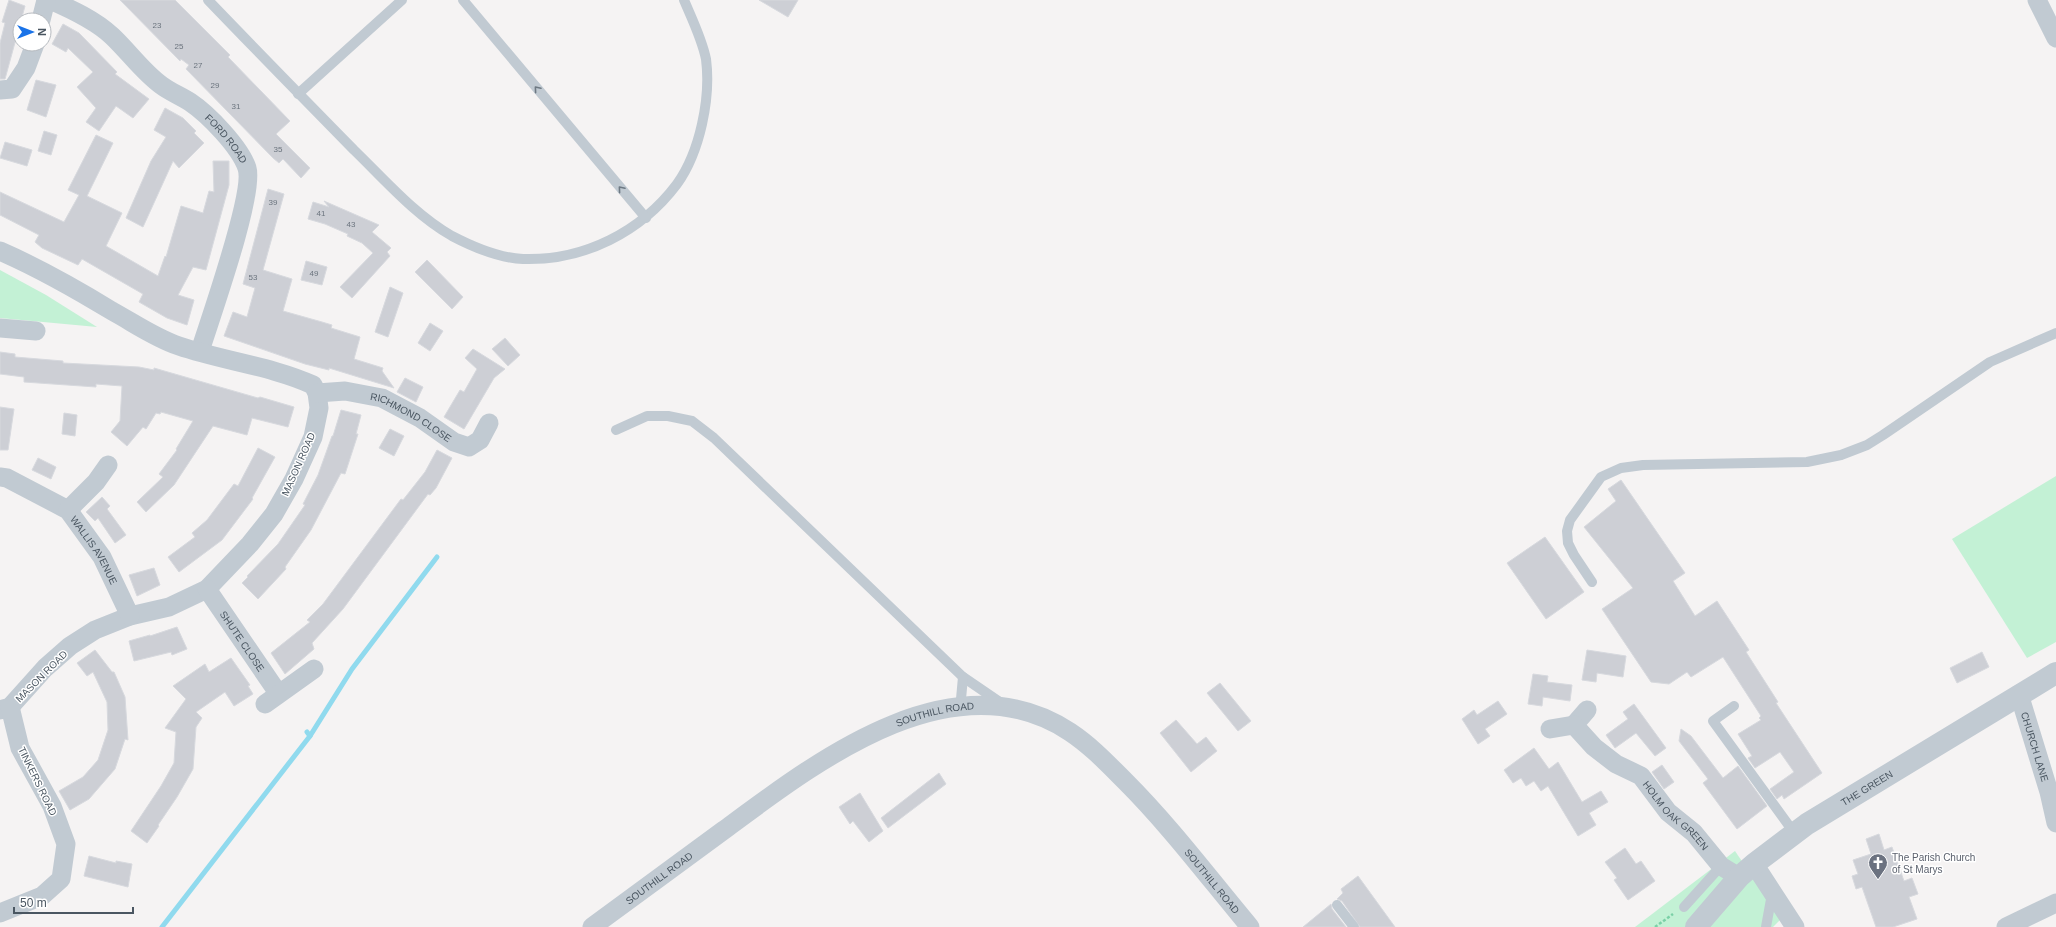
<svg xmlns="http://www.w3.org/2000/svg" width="2056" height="927" viewBox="0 0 2056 927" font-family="Helvetica,sans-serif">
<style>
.green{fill:#c3f1d5}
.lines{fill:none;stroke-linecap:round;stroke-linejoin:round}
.stream{stroke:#90daee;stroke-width:5}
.building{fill:#cdcfd5;stroke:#d7d9de}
.path{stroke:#7ad0a6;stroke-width:2.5;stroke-dasharray:3 2;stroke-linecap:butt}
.service{stroke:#c1cad2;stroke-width:10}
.minor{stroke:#c1cad2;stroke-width:19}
.tertiary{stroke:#c1cad2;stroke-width:22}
.oneway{stroke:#6e7983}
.labels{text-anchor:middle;stroke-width:3;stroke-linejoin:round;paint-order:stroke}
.number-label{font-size:8px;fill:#6b747e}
.street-label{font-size:10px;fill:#4a5661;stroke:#fff}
.worship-label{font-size:10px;fill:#5b616d;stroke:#fff;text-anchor:start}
</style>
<rect width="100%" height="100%" fill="#f5f3f3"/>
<g class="green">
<path d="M0 270 46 295 97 327 0 318Z"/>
<path d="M2056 476V642L2027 658 1952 539Z"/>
<path d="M1735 851 1781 919 1773 927H1635Z"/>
</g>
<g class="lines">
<g class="stream">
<path d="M307 732 310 736 352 669 437 557"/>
<path d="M162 927 310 736"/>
</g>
</g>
<g class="building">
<path d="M9 0 25 6 5 79H0V43L5 23 2 22Z"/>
<path d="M120 0H175L230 55 228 57 290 121 276 134 310 168 301 178 283 159 279 163 273 158 186 69 189 65 181 59 180 61Z"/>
<path d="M759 0H798L788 17Z"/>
<path d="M63 24 79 33 117 72 115 74 149 99 133 118 116 106 99 131 86 122 96 108 77 87 93 72 68 48 66 52 52 44Z"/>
<path d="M36 80 56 85 46 117 27 110Z"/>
<path d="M165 108 183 118 196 131 194 133 204 143 179 168 173 161 143 227 126 218 151 161 166 137 154 130Z"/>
<path d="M44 131 57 135 51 155 38 151Z"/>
<path d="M96 135 113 143 87 196 122 213 106 246 158 276 165 256 166 257 181 206 203 213 209 191 214 192 213 161H229V185L206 270 193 267 178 295 194 300 187 325 167 318 139 302 143 294 82 259 78 265 42 248 35 242 39 235 0 215V192L64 222 79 195 68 190Z"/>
<path d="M5 142 32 150 27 166 0 158Z"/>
<path d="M268 189 284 194 263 270 292 279 283 311 322 322 332 325 331 328 360 337 354 359 383 368 382 371 394 388 329 368V370L305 364 224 336 233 312 247 317 255 288 243 284Z"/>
<path d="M324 201 379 225 372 232 391 248 387 252 390 256 352 298 340 287 373 253 362 243 347 236 348 234 325 224 308 219 313 202 329 207Z"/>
<path d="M427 260 463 297 452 309 415 272Z"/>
<path d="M306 261 327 267 322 285 301 280Z"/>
<path d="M390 287 403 293 388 337 375 332Z"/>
<path d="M430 323 443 331 430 351 418 343Z"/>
<path d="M505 338 520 355 508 366 492 349Z"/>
<path d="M473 349 505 369 494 378 464 429 444 417 460 390 464 392 477 369 465 358Z"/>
<path d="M0 352 15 354V357L63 361V363L139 367 154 370V368L258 398 260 397 294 407 288 427 252 418 247 435 213 426 174 485 146 512 137 502 163 477 159 474 177 450 176 449 193 421 161 412 160 414 156 413 146 429 143 427 127 446 111 432 120 421 122 386 96 384V387L24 382V377L0 374Z"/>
<path d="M405 378 423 387 416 402 397 392Z"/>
<path d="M0 407 14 409 8 450H0Z"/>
<path d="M341 410 361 415 356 434H358L345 474 341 473 311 530 285 567 286 569 258 599 242 583 248 577 247 576 278 544 305 505 303 504 318 475 332 436H333Z"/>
<path d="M64 413 77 415 75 436 62 434Z"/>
<path d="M390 429 404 436 394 456 379 448Z"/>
<path d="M258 448 275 457 252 498 253 499 222 540 179 572 168 557 195 537 192 533 207 520 234 484 238 486Z"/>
<path d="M437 450 452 458 436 488 430 495 428 494 343 609 312 643 314 649 285 674 271 653 310 622 307 620 323 604 401 499 403 500 425 472Z"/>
<path d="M38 458 56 467 51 479 32 470Z"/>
<path d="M1621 480 1685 573 1673 581 1695 616 1717 601 1749 650 1746 652 1778 702 1776 703 1822 773 1784 799 1782 795 1777 799 1770 789 1794 772 1780 752 1755 768 1748 758 1752 756 1738 734 1761 720 1759 718 1761 716 1723 657 1691 677 1687 672 1669 684 1651 682 1602 609 1633 588 1584 527 1616 501 1608 489Z"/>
<path d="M102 497 110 506 107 509 126 535 115 543 98 518 95 521 86 512Z"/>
<path d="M1545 537 1584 592 1546 619 1507 563Z"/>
<path d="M154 568 160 585 137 596 129 575Z"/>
<path d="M177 627 187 649 172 655 171 652 134 661 129 641 150 635V636Z"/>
<path d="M95 650 112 672H114L125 697 128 740 125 739 115 769 89 799 70 810 59 791 83 777 98 760 108 730 107 702 93 672 87 676 77 663Z"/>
<path d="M1587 650 1626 656 1623 677 1597 673 1596 682 1582 680Z"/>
<path d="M1982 652 1989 667 1957 683 1950 668Z"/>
<path d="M231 658 250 685 248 686 253 694 234 706 225 692 196 712 202 718 196 727 193 769 177 797 158 825 159 826 147 843 131 831 161 786 174 763 176 732 165 728 186 699 173 686 205 664 209 672Z"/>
<path d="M1533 674 1548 676 1547 682 1572 685 1570 701 1543 697 1542 706 1528 704Z"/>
<path d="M1220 683 1251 721 1238 731 1207 693Z"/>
<path d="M1498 701 1507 714 1485 729 1490 736 1478 744 1462 719 1474 710 1477 715Z"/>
<path d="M1634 704 1666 748 1655 756 1636 733 1615 748 1606 735 1628 719 1623 712Z"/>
<path d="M1176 720 1197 744 1206 737 1217 751 1191 772 1160 733Z"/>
<path d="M1681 729 1691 736 1723 778 1738 766 1767 806 1737 829 1703 783 1708 779 1679 741Z"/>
<path d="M1534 748 1549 769 1558 762 1582 802 1601 791 1608 802 1589 813 1596 825 1578 836 1548 786 1541 791 1534 781 1526 786 1521 778 1513 783 1504 770Z"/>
<path d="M1662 765 1674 782 1664 789 1652 772Z"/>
<path d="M939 773 946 784 888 828 881 818Z"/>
<path d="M860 793 883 831 869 842 853 821 850 824 839 807Z"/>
<path d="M1879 834 1884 850 1892 847 1904 881 1912 878 1918 894 1909 897 1917 919 1893 927H1876L1862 887 1856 889 1852 876 1858 874 1853 860 1871 854 1866 839Z"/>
<path d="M1625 848 1636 864 1641 861 1655 881 1628 900 1614 880 1617 878 1605 862Z"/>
<path d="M89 856 116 863V861L132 864 128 887 84 876Z"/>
<path d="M1358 876 1395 927H1360L1342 901 1337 899 1343 893 1341 889Z"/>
<path d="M1331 904 1332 909 1346 927H1303Z"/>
</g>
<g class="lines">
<path class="path" d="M1655 927 1673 914"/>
<g class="service">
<path d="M208 0C256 50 305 100 354 150 385 180 415 215 452 236 473 247 499 258 523 259 584 261 641 232 677 184 700 152 711 98 706 59 702 39 692 19 684 0"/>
<path d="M463 0 646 218"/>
<path d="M298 94 402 0"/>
<path d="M616 430 647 416H668L692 421 714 438 963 677 1004 705"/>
<path d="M1592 582 1574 555 1568 543 1567 531 1570 520 1601 477 1621 468 1643 465 1807 462 1841 455 1867 445 1883 435 1990 362 2056 333"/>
<path d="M1734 706 1713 721 1795 834"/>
<path d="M958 707 961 699 963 677"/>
<path d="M1337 905 1354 927"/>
<path d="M1684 907 1721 866"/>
<path d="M1766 927 1772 894"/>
</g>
<g class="minor">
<path id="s1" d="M50 0C71 9 95 20 112 36 129 52 143 72 161 85 170 92 181 96 190 102 208 114 240 147 247 168 255 193 210 319 200 351"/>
<path d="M2037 0 2056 38"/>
<path d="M41 20 46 0"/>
<path d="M0 90 12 89 26 68 35 44"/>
<path d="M0 251C39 268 76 289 112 311 134 323 155 338 179 346 223 361 271 366 313 385L317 393 319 408 313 437 294 479 274 514 250 544 207 589 169 607 130 616 95 630 70 646 45 668 10 707 0 710"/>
<path d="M0 328 36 331"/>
<path id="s2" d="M317 393 345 391 382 398 420 418 454 442 469 447 480 440 489 423"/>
<path id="s3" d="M0 477 7 478 68 510 102 557 130 616"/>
<path d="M68 510 96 482 108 465"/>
<path id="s4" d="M207 589 278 693"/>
<path id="s5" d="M2019 694 2049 792 2056 823"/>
<path d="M265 704 314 669"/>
<path id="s6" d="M1587 710 1574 725 1594 747 1616 764 1641 776 1668 812 1694 833 1721 866 1739 877"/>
<path d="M1550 729 1574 725"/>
<path d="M1754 864 1795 927"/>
<path d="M0 913 42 896 61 879 66 844 52 806 20 748 10 707"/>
<path id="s7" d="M592 927C636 895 680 862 724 830 816 762 953 655 1070 732 1091 746 1107 763 1125 781 1170 826 1209 878 1250 927"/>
<path d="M2006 927 2056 903"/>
</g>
<path class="tertiary" id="s8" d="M1696 927 1739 877 1754 864 1807 824 2056 673"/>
</g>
<defs><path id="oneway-chevron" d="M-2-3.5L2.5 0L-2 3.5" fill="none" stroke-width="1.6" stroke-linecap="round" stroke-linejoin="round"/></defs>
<g class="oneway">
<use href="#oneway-chevron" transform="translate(537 89) rotate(-130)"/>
<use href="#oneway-chevron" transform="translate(621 189) rotate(-130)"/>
</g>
<defs>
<g id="church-pin" transform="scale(1)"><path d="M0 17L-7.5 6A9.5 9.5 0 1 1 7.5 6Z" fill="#6b7280" stroke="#fff"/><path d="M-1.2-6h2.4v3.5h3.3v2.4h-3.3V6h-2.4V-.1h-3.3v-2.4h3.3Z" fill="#fff"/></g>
</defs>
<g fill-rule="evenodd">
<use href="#church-pin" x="1878" y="863"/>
</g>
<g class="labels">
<g class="number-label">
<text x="157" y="28">23</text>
<text x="179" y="49">25</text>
<text x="198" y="68">27</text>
<text x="215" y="88">29</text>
<text x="236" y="109">31</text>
<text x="278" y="152">35</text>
<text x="273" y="205">39</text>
<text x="321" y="216">41</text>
<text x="351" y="227">43</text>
<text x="314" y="276">49</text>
<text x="253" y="280">53</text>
</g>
<g class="street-label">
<text dy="4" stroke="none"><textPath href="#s1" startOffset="227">FORD ROAD</textPath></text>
<text dy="4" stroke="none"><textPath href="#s2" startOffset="100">RICHMOND CLOSE</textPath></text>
<text transform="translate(298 464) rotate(-66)" y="4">MASON ROAD</text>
<text dy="4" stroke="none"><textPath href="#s3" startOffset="124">WALLIS AVENUE</textPath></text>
<text dy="4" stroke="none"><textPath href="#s4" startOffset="63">SHUTE CLOSE</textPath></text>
<text transform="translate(41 676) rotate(-45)" y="4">MASON ROAD</text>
<text dy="4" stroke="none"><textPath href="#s7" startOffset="407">SOUTHILL ROAD</textPath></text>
<text dy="4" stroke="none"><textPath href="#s5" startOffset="55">CHURCH LANE</textPath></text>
<text transform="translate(38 781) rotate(64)" y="4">TINKERS ROAD</text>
<text dy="4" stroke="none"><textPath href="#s8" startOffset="222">THE GREEN</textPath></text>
<text dy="4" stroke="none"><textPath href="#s6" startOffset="158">HOLM OAK GREEN</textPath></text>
<text dy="4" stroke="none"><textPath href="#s7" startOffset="83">SOUTHILL ROAD</textPath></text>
<text dy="4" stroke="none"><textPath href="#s7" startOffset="755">SOUTHILL ROAD</textPath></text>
</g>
<g class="worship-label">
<text x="1892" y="861">The Parish Church<tspan x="1892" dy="12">of St Marys</tspan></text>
</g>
</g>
<g transform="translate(32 32) rotate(90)"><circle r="19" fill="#ffffff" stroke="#b7bbc0"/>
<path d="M0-3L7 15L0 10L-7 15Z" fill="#1a73e8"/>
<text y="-6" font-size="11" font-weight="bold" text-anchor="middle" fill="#4a5661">N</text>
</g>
<path d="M14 907v6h119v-6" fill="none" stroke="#4a5661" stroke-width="2"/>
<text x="20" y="907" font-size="12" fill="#4a5661" stroke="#ffffff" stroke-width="3" paint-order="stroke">50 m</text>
</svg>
